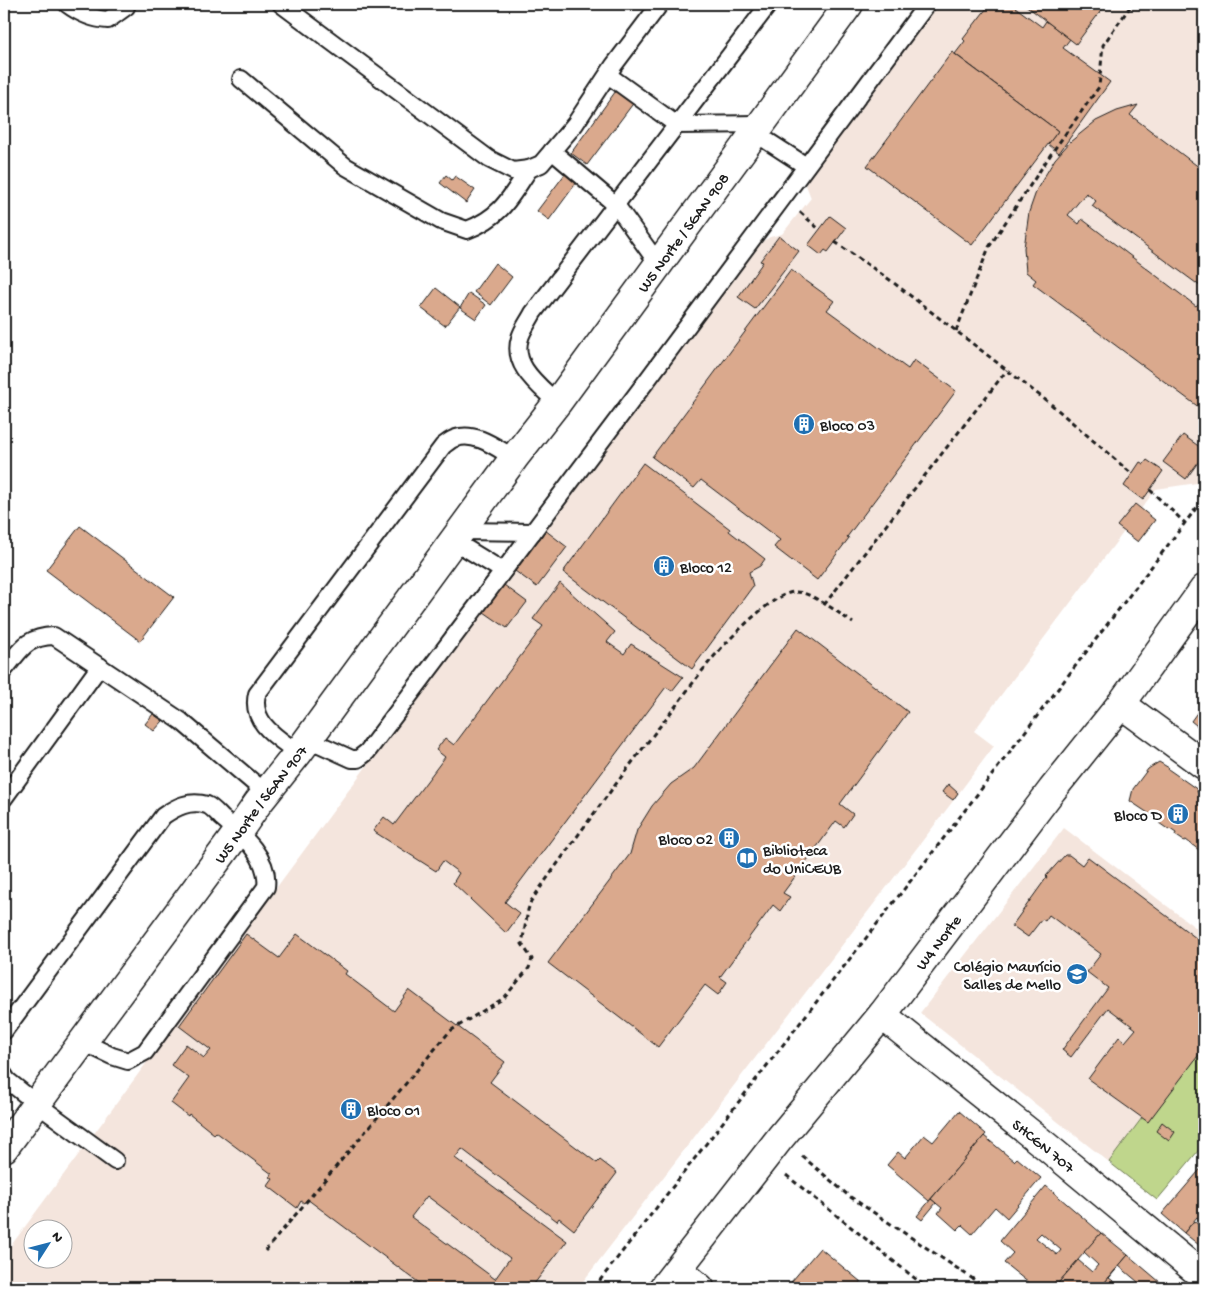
<svg xmlns="http://www.w3.org/2000/svg" width="1208" height="1292" viewBox="0 0 1208 1292" font-family="'Gochi Hand',sans-serif">
<style>
.built{fill:#f4e5dd;fill-rule:evenodd}
.green{fill:#bfd68c;stroke:#6e7954}
.building{fill:#daa98d;stroke:#1c1c1c;fill-rule:evenodd}
.lines{fill:none;stroke-linecap:round;stroke-linejoin:round}
.service-casing{stroke:#1c1c1c;stroke-width:20}
.minor-casing{stroke:#1c1c1c;stroke-width:31}
.secondary-casing{stroke:#1c1c1c;stroke-width:31}
.path{stroke:#1c1c1c;stroke-width:3;stroke-dasharray:5 4;stroke-linecap:butt}
.service{stroke:#fff;stroke-width:16}
.minor{stroke:#fff;stroke-width:28}
.secondary{stroke:#fff;stroke-width:28}
.labels{text-anchor:middle;stroke-width:5;stroke-linejoin:round;paint-order:stroke}
.street-label{font-size:16px;fill:#1c1c1c;stroke:#fff}
.poi-label{font-size:16px;fill:#1c1c1c;stroke:#fff;text-anchor:start}
</style>
<rect width="100%" height="100%" fill="#fff"/>
<filter id="ink" filterUnits="userSpaceOnUse"><feTurbulence type="fractalNoise" baseFrequency=".02" numOctaves="2"/><feDisplacementMap in="SourceGraphic" scale="10" xChannelSelector="R" yChannelSelector="G"/><feConvolveMatrix kernelMatrix="1 2 1 2 8 2 1 2 1" color-interpolation-filters="sRGB"/></filter>
<g filter="url(#ink)">
<g class="built">
<path d="M936 4H1204V482L1156 489 974 731 994 746 950 805 578 1288H4V1255L569 493 756 245 770 237 782 234 811 198 806 185V179L808 174ZM32 1230H62V1260H32Z"/>
<path d="M1064 828 1204 934V1035L1109 1162 920 1013Z"/>
</g>
<path class="green" d="M1204 1035V1144L1157 1200 1109 1162Z"/>
<g class="building">
<path d="M990 4H1011L1042 27 1046 21 1070 39 1063 48 1110 82 1059 153 1048 144 1058 131 955 54 965 41 963 39Z"/>
<path d="M1024 4H1106L1076 44Z"/>
<path d="M952 52 1058 131 972 245 867 166Z"/>
<path d="M618 88 635 101 587 165 571 153Z"/>
<path d="M1138 105 1130 115 1204 171V289L1092 206 1096 201 1086 193 1068 215 1079 224 1082 219 1196 306 1200 302 1204 305V411L1033 284 1036 280 1026 272 1024 248 1029 212 1037 189 1055 159 1070 142 1096 121 1117 111Z"/>
<path d="M565 174 577 182 549 220 537 211Z"/>
<path d="M446 175 452 180 455 176 475 190 466 203 440 183Z"/>
<path d="M830 216 846 228 828 252 825 250 821 255 808 245Z"/>
<path d="M779 236 799 251 755 309 738 297 763 262 760 261Z"/>
<path d="M495 263 512 277 491 305 474 292Z"/>
<path d="M791 270 834 301 827 310 908 369 914 360 956 391 847 537 849 538 817 580 774 547 780 540 701 480 694 488 652 457Z"/>
<path d="M436 288 460 307 445 326 421 308Z"/>
<path d="M469 293 486 305 476 319 460 308Z"/>
<path d="M1183 435 1204 450V454L1186 479 1163 462Z"/>
<path d="M1147 460 1163 471 1143 500 1124 486 1140 462 1144 464Z"/>
<path d="M643 463 730 529 729 531 765 559 760 566 749 572 753 586 692 669 563 572Z"/>
<path d="M1135 504 1155 520 1138 542 1117 526Z"/>
<path d="M80 526 174 597 140 641 46 570Z"/>
<path d="M545 530 567 547 537 587 515 571Z"/>
<path d="M560 583 615 632 607 642 624 654 631 644 683 677 672 691 666 687 505 902 520 914 506 933 453 883 459 873 443 861 436 871 373 831 384 817 394 825 445 757 436 750 445 738 454 745 543 626 533 619Z"/>
<path d="M504 585 527 602 507 628 484 612Z"/>
<path d="M798 628 908 712 840 804 853 814 844 827 836 821 783 893 790 897 787 901 780 911 773 905 720 977 727 982 718 995 705 985 658 1047 548 963 630 854 637 830 652 806 671 784 694 768Z"/>
<path d="M1204 703V727L1202 730 1191 721Z"/>
<path d="M153 714 163 721 154 731 145 724Z"/>
<path d="M1159 762 1169 768 1168 769 1198 790 1197 792 1204 796V854L1186 840 1184 841 1175 835 1176 833 1170 829 1169 830 1159 823 1160 821 1130 801 1133 789 1148 769Z"/>
<path d="M948 784 958 793 953 800 942 792Z"/>
<path d="M1065 855H1069L1082 865 1088 857 1204 944V1048L1148 1122 1088 1079 1119 1037 1125 1042 1136 1029 1108 1008 1071 1057 1062 1050 1108 988 1087 972 1101 954 1049 915 1045 921 1042 919 1028 937 1014 927 1013 928 1011 927 1047 877 1046 876Z"/>
<path d="M246 934 279 958 297 934 347 971 345 974 394 1011 409 990 505 1062 490 1082 597 1163 600 1160 617 1173 574 1230 559 1218 557 1221 462 1149 455 1158 567 1241 531 1288H426L307 1199 304 1203 301 1201 297 1208 268 1186 273 1179 270 1177 272 1174 216 1132 214 1134 189 1114 188 1116 171 1103 189 1078 171 1065 186 1044 204 1058 211 1050 179 1026ZM427 1196 510 1258 495 1279 411 1217Z"/>
<path d="M959 1111 986 1134 929 1201 887 1165 898 1152 905 1158 924 1135 933 1142Z"/>
<path d="M1162 1122 1175 1132 1169 1141 1156 1131Z"/>
<path d="M984 1136 1014 1161 1017 1158 1041 1178 1007 1218 995 1207 972 1234 962 1225 957 1230 938 1213 942 1208 931 1199Z"/>
<path d="M1204 1165V1223L1197 1217 1184 1233 1162 1214Z"/>
<path d="M1046 1186 1101 1233 1054 1288H1035L1004 1263 1013 1253 1000 1241ZM1041 1233 1061 1250 1057 1255 1036 1238Z"/>
<path d="M931 1199 936 1203 922 1220 917 1216Z"/>
<path d="M1194 1221 1204 1229V1249L1184 1233Z"/>
<path d="M1101 1233 1128 1255 1100 1288H1054L1078 1260 1092 1272 1098 1265 1084 1252Z"/>
<path d="M820 1248 861 1282 856 1288H786Z"/>
<path d="M1128 1255 1167 1288H1133L1138 1282 1119 1266 1109 1278 1123 1288H1100Z"/>
</g>
<g class="lines">
<g class="service-casing">
<g id="service">
<path d="M67 4C79 13 92 19 108 20L126 7 127 4"/>
<path d="M281 4 489 159 513 171 529 169 541 164 575 124 614 65 660 4"/>
<path d="M608 75 677 125 761 124"/>
<path d="M241 79 345 166 441 221 467 230C501 217 510 198 529 169"/>
<path d="M755 133 806 166"/>
<path d="M552 151 616 205 659 265"/>
<path d="M557 403C540 386 511 366 520 338 522 330 529 321 533 313L769 4"/>
<path d="M461 531 533 532"/>
<path d="M454 541 503 571"/>
<path d="M4 670C21 650 25 637 54 636L181 721 266 793"/>
<path d="M308 739 352 759H358L367 752 645 383 927 4"/>
<path d="M298 753C278 738 250 723 257 694L443 446C447 443 451 439 456 438 476 431 498 449 514 458"/>
<path d="M4 798 100 666"/>
<path d="M4 1031 163 816C176 807 189 800 207 805 212 807 218 814 222 818 242 835 270 858 266 887L145 1052 128 1061 112 1056 83 1042"/>
<path d="M4 1075 7 1080 37 1104 115 1161"/>
</g>
</g>
<g class="minor-casing">
<g id="minor">
<path d="M1121 704 1204 765"/>
<path id="s1" d="M882 1015 1046 1146 1204 1277"/>
<path d="M678 1270 700 1288"/>
</g>
</g>
<g class="secondary-casing">
<g id="secondary">
<path id="s2" d="M4 1148 238 832 258 803 298 753 514 458 557 403 849 4"/>
<path id="s3" d="M663 1288 780 1138 882 1015 1052 790 1121 704 1204 589"/>
</g>
</g>
<g class="path">
<path d="M800 212 820 230"/>
<path d="M835 242 890 280 1052 405 1132 474"/>
<path d="M956 331 989 247 1053 151 1099 87 1103 45 1132 4"/>
<path d="M1150 490 1185 523"/>
<path d="M824 605 1007 370"/>
<path d="M802 1156 849 1196 976 1281 983 1288"/>
<path d="M786 1175 927 1288"/>
<path d="M265 1251 450 1031 504 998 529 968 532 959 522 944 528 910 531 901C574 840 618 780 664 721 682 699 698 674 718 652 732 636 773 594 794 592 809 590 840 614 853 623"/>
<path d="M594 1288 943 839 1204 498"/>
</g>
<use href="#service" class="service"/>
<use href="#minor" class="minor"/>
<use href="#secondary" class="secondary"/>
</g>
</g>
<defs>
<g id="building-disc" transform="scale(1.125)"><circle r="9.5" fill="#1f6fb2" stroke="#fff"/><path d="M-4-6H4V6H1V3H-1V6H-4ZM-2.5-4.3h1.7v1.8h-1.7ZM.8-4.3h1.7v1.8H.8ZM-2.5-1h1.7V.8h-1.7ZM.8-1h1.7V.8H.8Z" fill="#fff"/></g>
<g id="library-disc" transform="scale(1.125)"><circle r="9.5" fill="#1f6fb2" stroke="#fff"/><path d="M-6-4Q-3-5.5-.7-3.5V5Q-3 3-6 4ZM6-4Q3-5.5 .7-3.5V5Q3 3 6 4Z" fill="#fff"/></g>
<g id="school-disc" transform="scale(1.125)"><circle r="9.5" fill="#1f6fb2" stroke="#fff"/><path d="M0-5L7-2L0 1L-7-2ZM-4 1L0 2.5L4 1V4Q0 6-4 4Z" fill="#fff"/></g>
</defs>
<g fill-rule="evenodd">
<use href="#building-disc" x="804" y="424"/>
<use href="#building-disc" x="664" y="566"/>
<use href="#building-disc" x="1178" y="814"/>
<use href="#building-disc" x="729" y="838"/>
<use href="#library-disc" x="747" y="858"/>
<use href="#school-disc" x="1077" y="974"/>
<use href="#building-disc" x="351" y="1109"/>
</g>
<g class="labels">
<g class="street-label">
<text dy="6" stroke="none"><textPath href="#s2" startOffset="1140">W5 Norte / SGAN 908</textPath></text>
<text dy="6" stroke="none"><textPath href="#s2" startOffset="429">W5 Norte / SGAN 907</textPath></text>
<text dy="6" stroke="none"><textPath href="#s3" startOffset="442">W4 Norte</textPath></text>
<text dy="6" stroke="none"><textPath href="#s1" startOffset="208">SHCGN 707</textPath></text>
</g>
<g class="poi-label">
<text x="820" y="430">Bloco 03</text>
<text x="680" y="572">Bloco 12</text>
<text x="1162" y="820" text-anchor="end">Bloco D</text>
<text x="713" y="844" text-anchor="end">Bloco 02</text>
<text x="763" y="855">Biblioteca<tspan x="763" dy="18">do UniCEUB</tspan></text>
<text x="1061" y="971" text-anchor="end">Colégio Maurício<tspan x="1061" dy="18">Salles de Mello</tspan></text>
<text x="367" y="1115">Bloco 01</text>
</g>
</g>
<rect width="1208" height="1292" fill="none" stroke="#fff" stroke-width="20"/>
<rect x="10" y="10" width="1188" height="1272" fill="none" stroke="#1c1c1c" stroke-width="2" filter="url(#ink)"/>
<g transform="translate(48 1244) rotate(54)"><circle r="24" fill="#ffffff" stroke="#a4a4a4"/>
<path d="M0-4L9 19L0 12L-9 19Z" fill="#1f6fb2"/>
<text y="-8" font-size="14" font-weight="bold" text-anchor="middle" fill="#1c1c1c">N</text>
</g>
</svg>
